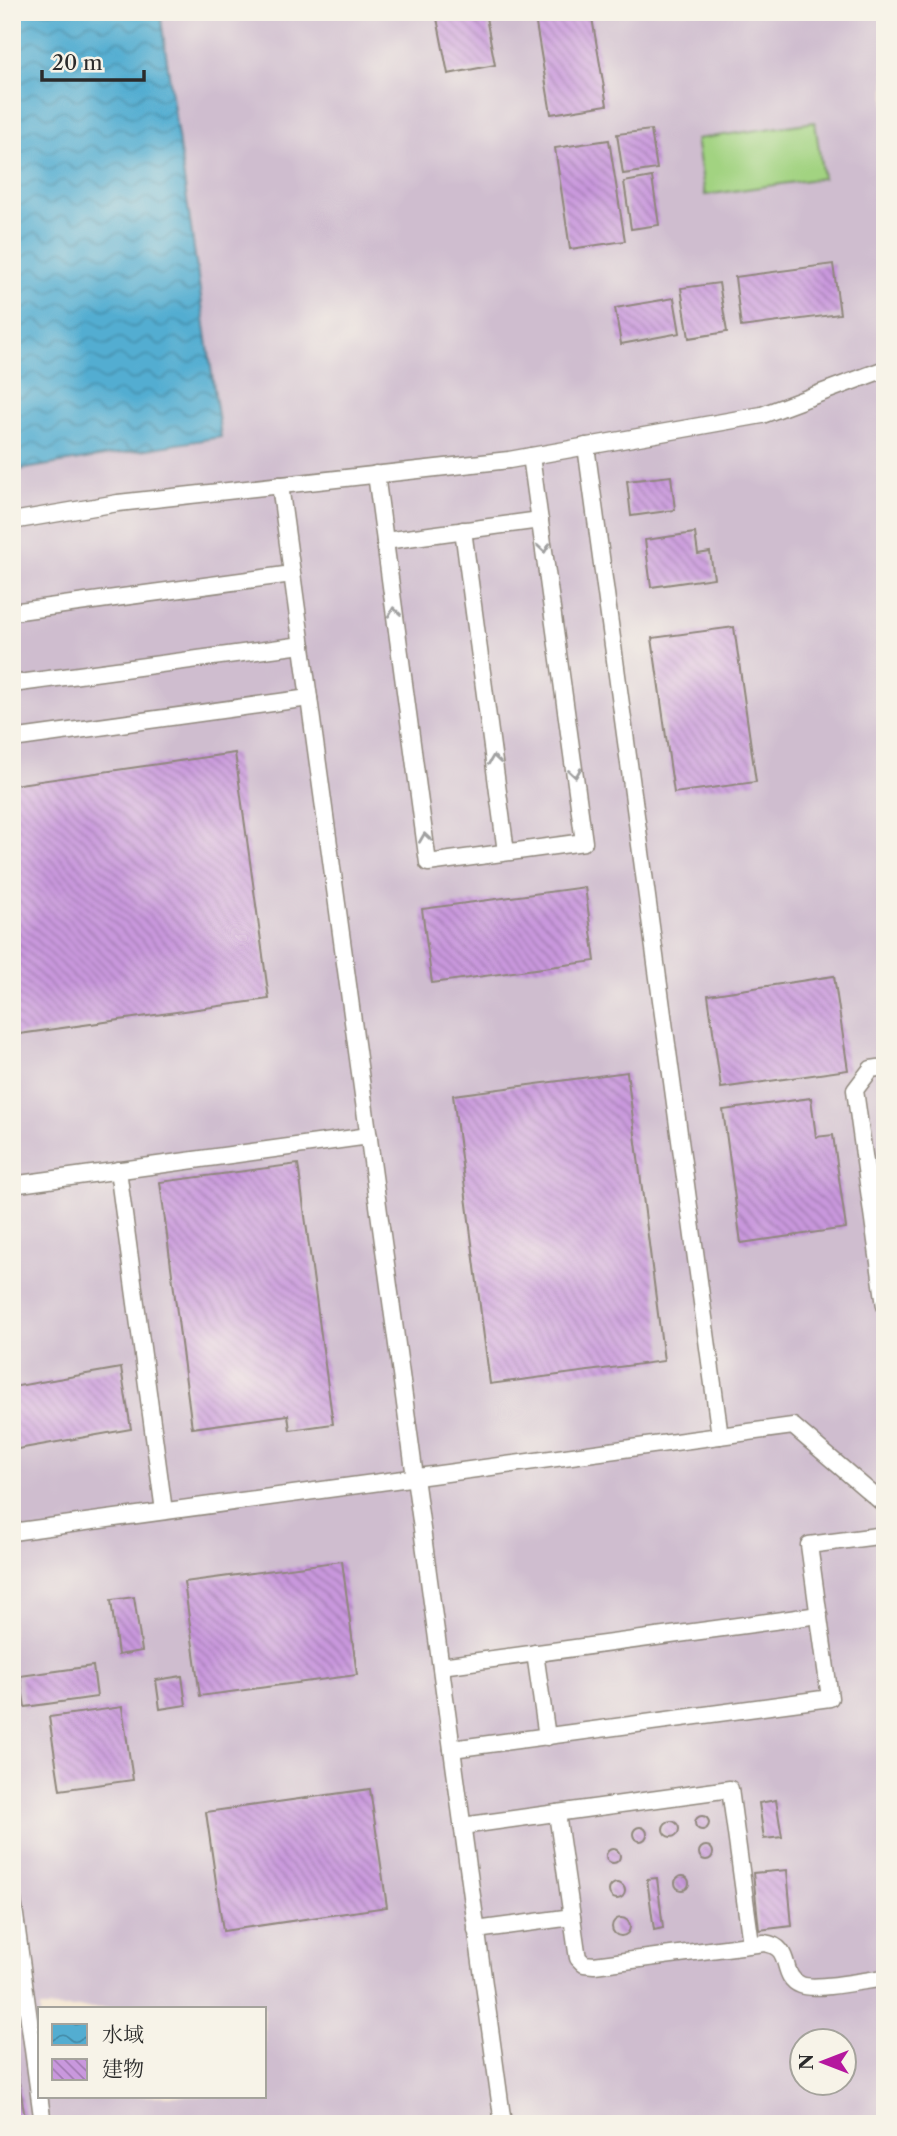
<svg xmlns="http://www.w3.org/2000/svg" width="897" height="2136" viewBox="0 0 897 2136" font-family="'Libre Caslon Text','Noto Serif JP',serif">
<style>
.industrial{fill:#cfbdcf;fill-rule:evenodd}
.garden{fill:#a2d381;stroke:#667f56;stroke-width:2}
.water{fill:url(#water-waves);stroke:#3f6c7e;stroke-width:2}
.building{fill:url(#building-back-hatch)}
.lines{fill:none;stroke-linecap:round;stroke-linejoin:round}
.service-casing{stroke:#90887d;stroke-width:19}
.service{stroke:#fff;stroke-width:16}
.oneway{stroke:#a0a0a0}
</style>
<defs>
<pattern id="water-waves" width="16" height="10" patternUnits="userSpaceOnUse" patternTransform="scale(1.75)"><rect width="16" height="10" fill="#53add1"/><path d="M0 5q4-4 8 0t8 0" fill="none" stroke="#458daa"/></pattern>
<pattern id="building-back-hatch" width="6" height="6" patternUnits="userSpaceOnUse" patternTransform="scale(1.75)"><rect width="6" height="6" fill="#c998dd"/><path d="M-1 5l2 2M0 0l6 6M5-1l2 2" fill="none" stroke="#a37cb3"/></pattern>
</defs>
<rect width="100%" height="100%" fill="#f7f3e8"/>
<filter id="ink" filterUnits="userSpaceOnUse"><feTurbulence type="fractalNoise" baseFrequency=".0143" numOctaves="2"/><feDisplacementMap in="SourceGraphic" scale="14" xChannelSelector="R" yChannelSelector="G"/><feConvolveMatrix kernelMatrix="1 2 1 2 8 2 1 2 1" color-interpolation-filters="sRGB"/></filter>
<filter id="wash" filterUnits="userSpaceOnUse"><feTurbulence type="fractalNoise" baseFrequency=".00686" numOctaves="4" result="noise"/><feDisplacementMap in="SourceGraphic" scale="28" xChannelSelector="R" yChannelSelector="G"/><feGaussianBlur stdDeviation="1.57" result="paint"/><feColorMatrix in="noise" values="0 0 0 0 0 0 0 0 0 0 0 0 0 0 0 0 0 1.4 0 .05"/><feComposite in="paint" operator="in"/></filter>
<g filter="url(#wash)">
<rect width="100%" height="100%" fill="#f5e5cf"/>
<path class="industrial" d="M160 12H885V2124H12V471L221 437ZM40 2008H264V2096H40ZM802 2042H844V2084H802Z"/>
<path class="garden" d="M815 122 823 178 705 195 696 139Z"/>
<path class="water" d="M12 12H160L221 437 12 471Z"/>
<g id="blocks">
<g class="building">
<path d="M442 12H485L495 65 448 74 436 13Z"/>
<path d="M534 12H591L607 105 551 114Z"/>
<path d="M651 130 657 169 623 174 617 134Z"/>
<path d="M609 140 625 241 570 249 555 148Z"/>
<path d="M652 177 659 225 631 229 624 182Z"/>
<path d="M833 264 840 314 741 327 735 277Z"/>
<path d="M719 283 727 332 689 338 681 288Z"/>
<path d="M674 298 680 333 621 344 615 308Z"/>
<path d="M671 476 675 510 631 516 627 481Z"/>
<path d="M695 533 698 554 710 552 714 578 651 587 645 540Z"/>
<path d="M734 627 756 782 674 793 652 638Z"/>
<path d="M235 753 269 999 12 1035V785Z"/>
<path d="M585 887 595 961 432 983 422 909Z"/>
<path d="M834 976 848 1070 721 1088 708 995Z"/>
<path d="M627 1072 664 1361 490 1384 453 1095Z"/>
<path d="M811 1098 816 1137 833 1135 846 1228 741 1243 723 1110Z"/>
<path d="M298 1164 333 1424 290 1430 288 1415 192 1428 160 1182Z"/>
<path d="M121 1368 131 1429 12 1450V1387Z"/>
<path d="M342 1561 357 1675 200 1696 184 1582Z"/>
<path d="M134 1597 142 1651 118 1655 111 1600Z"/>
<path d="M93 1666 97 1697 25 1707 20 1676Z"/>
<path d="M182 1676 186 1705 160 1709 156 1680Z"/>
<path d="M122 1707 133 1780 60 1790 49 1717Z"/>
<path d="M370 1789 387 1907 223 1931 206 1812Z"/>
<path d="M776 1800 782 1837 764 1839 759 1803Z"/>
<circle cx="702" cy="1823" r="7"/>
<circle cx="671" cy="1829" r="8"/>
<circle cx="640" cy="1834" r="7"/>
<circle cx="706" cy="1853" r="7"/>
<circle cx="613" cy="1856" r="7"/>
<path d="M787 1870 792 1926 759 1930 753 1873Z"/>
<circle cx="682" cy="1883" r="7"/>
<path d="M657 1878 663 1928 654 1930 647 1879Z"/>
<circle cx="617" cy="1891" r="8"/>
<circle cx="621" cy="1927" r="9"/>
<path d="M12 2064H16L26 2124H12Z"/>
</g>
</g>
</g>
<g filter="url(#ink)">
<use href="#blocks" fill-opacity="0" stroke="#90887d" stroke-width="2"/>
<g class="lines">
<g class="service-casing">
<g id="service">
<path d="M586 446 720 1436"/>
<path d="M376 474 428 863 584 842 531 456"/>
<path d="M280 485 503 2124"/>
<path d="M12 521 118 503 509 460 762 415 885 369"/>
<path d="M463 530 506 852"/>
<path d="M385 541 540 520"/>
<path d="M12 612 292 574"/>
<path d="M12 684 302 645"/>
<path d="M12 739 309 698"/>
<path d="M885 1067 871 1069 855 1090 885 1306"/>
<path d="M118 1170 164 1511"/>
<path d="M12 1185 369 1136"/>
<path d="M12 1532 793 1426 885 1505"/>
<path d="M535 1653 547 1737"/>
<path d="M441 1666 819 1615"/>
<path d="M452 1749 830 1698 809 1545 885 1535"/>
<path d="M557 1813 577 1952 578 1958 584 1964 594 1965 764 1943C795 1947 778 1976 801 1985 816 1991 867 1980 885 1978"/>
<path d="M462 1826 730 1789 751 1944"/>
<path d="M12 1893 43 2124"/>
<path d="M476 1930 572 1917"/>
</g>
</g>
<use href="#service" class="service"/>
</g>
<defs><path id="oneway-chevron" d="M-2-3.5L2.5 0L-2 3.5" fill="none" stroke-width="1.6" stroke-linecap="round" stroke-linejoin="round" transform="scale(1.75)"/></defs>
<g class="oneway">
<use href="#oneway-chevron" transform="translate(544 548) rotate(82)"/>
<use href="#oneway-chevron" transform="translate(394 612) rotate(-98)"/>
<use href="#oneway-chevron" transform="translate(494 760) rotate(-98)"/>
<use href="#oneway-chevron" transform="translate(575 773) rotate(82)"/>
<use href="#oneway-chevron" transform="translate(425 838) rotate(-98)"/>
</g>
</g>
<rect width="897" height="2136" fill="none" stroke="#f7f3e8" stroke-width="42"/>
<rect x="38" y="2007" width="228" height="91" fill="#f7f3e8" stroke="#a5a39c" stroke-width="2"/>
<rect x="52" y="2024" width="35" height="21" fill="url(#water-waves)" stroke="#a5a39c" stroke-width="2"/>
<text x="102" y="2042" font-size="21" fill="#2b2b2b">水域</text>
<rect x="52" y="2059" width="35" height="21" fill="url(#building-back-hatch)" stroke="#a5a39c" stroke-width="2"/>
<text x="102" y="2076" font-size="21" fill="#2b2b2b">建物</text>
<g transform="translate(823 2062) rotate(270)"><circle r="33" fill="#f7f3e8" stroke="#a5a39c" stroke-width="2"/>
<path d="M0-5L12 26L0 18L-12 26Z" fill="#b5179e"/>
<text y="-10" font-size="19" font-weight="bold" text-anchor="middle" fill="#2b2b2b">N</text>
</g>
<path d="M42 70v10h102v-10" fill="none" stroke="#2b2b2b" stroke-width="3.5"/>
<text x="52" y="70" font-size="21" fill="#2b2b2b" stroke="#f7f3e8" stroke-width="5" paint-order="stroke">20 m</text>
</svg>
